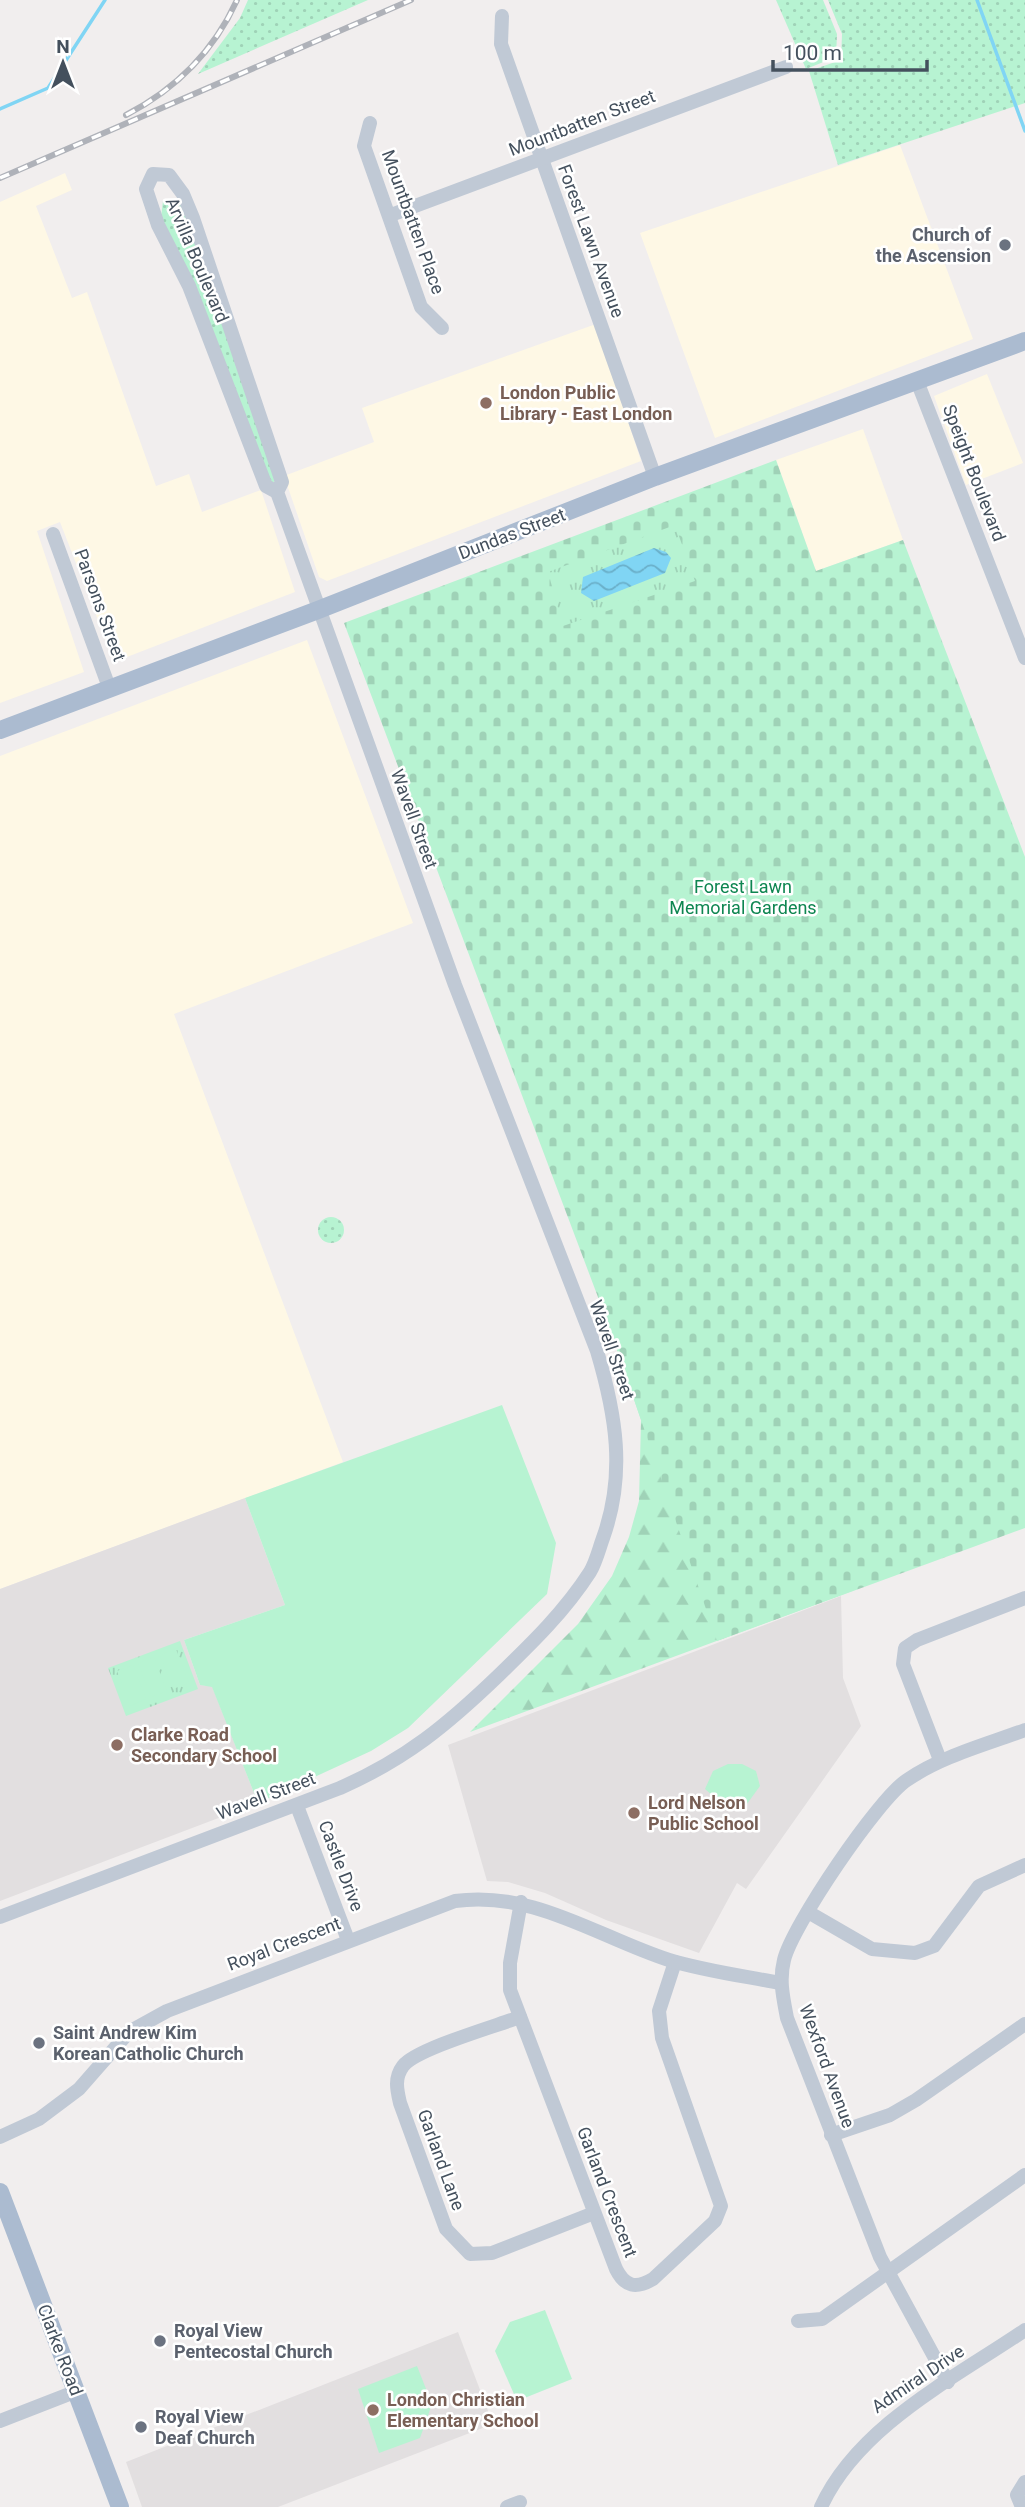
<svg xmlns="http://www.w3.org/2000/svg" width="1025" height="2507" viewBox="0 0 1025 2507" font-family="Roboto,sans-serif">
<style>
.commercial{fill:#fef8e5}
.education{fill:#e2dfe0}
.grass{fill:url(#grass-dots)}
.forest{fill:url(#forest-firs)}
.cemetery{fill:url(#cemetery-stones)}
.park{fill:url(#park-tufts)}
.garden{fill:#b7f3d2}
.water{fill:url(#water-waves)}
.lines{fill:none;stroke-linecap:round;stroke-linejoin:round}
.stream{stroke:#80d5f4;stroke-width:3.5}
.minor{stroke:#c0c9d5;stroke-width:14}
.major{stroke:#abbbd0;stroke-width:18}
.rail-casing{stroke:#afb2b9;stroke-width:6}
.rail{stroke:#fff;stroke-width:3.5;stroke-dasharray:10;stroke-linecap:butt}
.worship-dot{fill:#6b7280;stroke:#fff;stroke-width:2.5}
.education-dot{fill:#8d6e63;stroke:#fff;stroke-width:2.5}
.labels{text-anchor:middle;stroke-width:5;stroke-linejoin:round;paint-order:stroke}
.street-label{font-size:18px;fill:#44505d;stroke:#fff}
.worship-label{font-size:18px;font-weight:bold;fill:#5b616d;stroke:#fff;text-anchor:start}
.education-label{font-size:18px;font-weight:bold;fill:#785e54;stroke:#fff;text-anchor:start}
.park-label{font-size:18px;fill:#0e8651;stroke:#fff}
</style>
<defs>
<pattern id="grass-dots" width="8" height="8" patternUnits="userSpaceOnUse" patternTransform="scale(1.75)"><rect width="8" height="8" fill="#b7f3d2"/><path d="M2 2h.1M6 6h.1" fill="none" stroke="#9fd2b7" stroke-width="1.8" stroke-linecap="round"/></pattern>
<pattern id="forest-firs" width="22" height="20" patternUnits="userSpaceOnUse" patternTransform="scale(1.75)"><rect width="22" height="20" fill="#b7f3d2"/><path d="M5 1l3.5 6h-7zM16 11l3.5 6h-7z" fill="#9fd2b7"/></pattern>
<pattern id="cemetery-stones" width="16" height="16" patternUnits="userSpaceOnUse" patternTransform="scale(1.75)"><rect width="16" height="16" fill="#b7f3d2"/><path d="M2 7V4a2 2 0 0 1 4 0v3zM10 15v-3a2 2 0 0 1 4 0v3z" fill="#9fd2b7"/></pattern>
<pattern id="park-tufts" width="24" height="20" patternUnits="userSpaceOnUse" patternTransform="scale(1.75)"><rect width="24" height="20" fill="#b7f3d2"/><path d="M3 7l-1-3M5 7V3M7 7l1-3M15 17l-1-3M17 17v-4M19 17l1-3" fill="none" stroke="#9fd2b7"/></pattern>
<pattern id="water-waves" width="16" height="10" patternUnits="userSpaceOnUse" patternTransform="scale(1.75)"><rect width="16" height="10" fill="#80d5f4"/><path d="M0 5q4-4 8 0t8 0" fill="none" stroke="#6aafc9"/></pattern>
</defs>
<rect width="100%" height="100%" fill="#f1eeee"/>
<g class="commercial">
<path d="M900 145 973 339 715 438 640 233Z"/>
<path d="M65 173 72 190 36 206 72 298 87 292 156 486 189 474 202 512 261 490 295 592 127 657 110 651 60 522 37 531 84 672 0 703V202Z"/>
<path d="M596 324 641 461 327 581 319 577 284 476 374 442 362 408Z"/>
<path d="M987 374 1023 463 966 485 934 396Z"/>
<path d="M863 429 903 540 816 571 776 460Z"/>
<path d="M307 640 413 923 174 1014 343 1462 0 1589V756Z"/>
</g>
<g class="education">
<path d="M245 1498 285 1605 184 1640 200 1685 212 1686 258 1803 0 1901V1589Z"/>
<path d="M841 1596 843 1678 861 1726 746 1889 737 1883 699 1953 606 1920 545 1893 508 1882 487 1881 448 1745Z"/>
<path d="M458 2332 493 2424 278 2507H142L126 2462Z"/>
</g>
<g class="grass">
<path d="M248 0H368L198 74 240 18Z"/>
<path d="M776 0H823L837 34 836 57 806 69Z"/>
<path d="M828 0H1025V103L838 165 809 71 841 60 842 34Z"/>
<path d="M171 199 182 204 276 481 271 483 161 217 163 201Z"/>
<circle cx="331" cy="1230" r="13"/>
</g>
<path class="forest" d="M653 1320 852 1591 470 1732 578 1624 612 1576 629 1537 639 1501 641 1420 612 1335Z"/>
<path class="cemetery" d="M776 460 816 571 903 540 1025 857V1528L717 1641 607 1321 344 623Z"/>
<g class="park">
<path d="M675 525 695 581 563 626 548 572Z"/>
<path d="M180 1641 198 1689 126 1716 108 1668Z"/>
</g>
<g class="garden">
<path d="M502 1405 556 1543 547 1594 408 1728 371 1751 258 1803 212 1687 200 1685 184 1640 285 1605 245 1498Z"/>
<path d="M176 1649 189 1683 173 1689 160 1655Z"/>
<path d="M154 1657 167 1691 151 1697 138 1663Z"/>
<path d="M133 1665 146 1699 130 1706 117 1671Z"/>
<path d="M728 1764H742L756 1771 760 1786 744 1808 729 1810 705 1789 713 1771Z"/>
<path d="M545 2310 572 2379 517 2401 495 2351 510 2322Z"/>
<path d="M417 2366 432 2404 420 2438 379 2453 358 2389Z"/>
</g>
<path class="water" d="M654 548 666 552 671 558 665 573 594 601 581 593 583 577Z"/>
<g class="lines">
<g class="stream">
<path d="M977 0 1025 131"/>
<path d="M0 109 48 88 105 0"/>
</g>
<g class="minor">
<path d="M502 16 501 44 655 477"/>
<path d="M370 123 364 146 421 307 442 328"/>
<path d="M391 215 786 67"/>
<path d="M917 381 1025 658"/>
<path d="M53 534 110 690"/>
<path d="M940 1760 903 1664 905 1648 917 1640 1025 1598"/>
<path d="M297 1806 348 1940"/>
<path d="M521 1902 510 1963V1990L616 2269C625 2287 636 2289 653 2279L715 2221 721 2206 662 2038 659 2011 675 1962"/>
<path d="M808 1912 872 1949 915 1953 934 1946 979 1886 1025 1865"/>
<path d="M0 1917 340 1788C406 1759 447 1725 499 1675 532 1643 565 1611 590 1572 596 1562 599 1549 603 1538 626 1474 616 1415 597 1351L455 985 277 492 266 486 189 286 158 225 146 189 153 174 169 175 183 194 193 218 282 482 277 492"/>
<path d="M520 2017C496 2026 416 2049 403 2066 394 2078 397 2090 400 2103L446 2229 470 2254 492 2253 594 2213"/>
<path d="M831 2135 890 2115 916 2100 1025 2024"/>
<path d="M0 2137 39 2119 79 2089 129 2032 167 2011 455 1901C533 1890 598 1937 669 1960 705 1971 744 1976 780 1983"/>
<path d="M798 2321 822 2319 1025 2175"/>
<path d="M948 2382 880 2257 787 2018C783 1997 779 1980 784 1960 792 1926 878 1799 907 1780 942 1756 985 1745 1025 1730"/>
<path d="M0 2421 77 2391"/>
<path d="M507 2507 520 2502"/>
<path d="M821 2507C858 2426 953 2379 1025 2330"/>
<path d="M1022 2507 1017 2495 1025 2482"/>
</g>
<g class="major">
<path d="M0 730 318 610 655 477 1025 341"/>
<path d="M0 2192 120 2507"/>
</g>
<g class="rail-casing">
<g id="rail">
<path d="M126 115C176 89 214 51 237 0"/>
<path d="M0 178 411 0"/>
</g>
</g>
<use href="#rail" class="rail"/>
</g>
<g class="worship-dot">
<circle cx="1005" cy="245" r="7"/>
<circle cx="39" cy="2043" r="7"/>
<circle cx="160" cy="2341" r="7"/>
<circle cx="141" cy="2427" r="7"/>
</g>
<g class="education-dot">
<circle cx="486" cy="403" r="7"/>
<circle cx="117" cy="1745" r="7"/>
<circle cx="634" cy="1813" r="7"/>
<circle cx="373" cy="2410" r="7"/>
</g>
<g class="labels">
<g class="street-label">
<text transform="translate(582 123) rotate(-21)" y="6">Mountbatten Street</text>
<text transform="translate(413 222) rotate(70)" y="6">Mountbatten Place</text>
<text transform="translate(591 241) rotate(70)" y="6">Forest Lawn Avenue</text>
<text transform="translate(197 260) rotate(67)" y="6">Arvilla Boulevard</text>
<text transform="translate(974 473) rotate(69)" y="6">Speight Boulevard</text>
<text transform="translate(512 534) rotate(-21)" y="6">Dundas Street</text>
<text transform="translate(100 605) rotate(70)" y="6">Parsons Street</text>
<text transform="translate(414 819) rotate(70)" y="6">Wavell Street</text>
<text transform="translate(612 1350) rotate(71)" y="6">Wavell Street</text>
<text transform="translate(266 1796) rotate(-21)" y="6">Wavell Street</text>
<text transform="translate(341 1866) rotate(69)" y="6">Castle Drive</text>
<text transform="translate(284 1944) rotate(-21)" y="6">Royal Crescent</text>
<text transform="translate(827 2066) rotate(70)" y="6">Wexford Avenue</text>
<text transform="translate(441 2160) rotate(70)" y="6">Garland Lane</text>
<text transform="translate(607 2192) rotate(69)" y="6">Garland Crescent</text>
<text transform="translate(60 2350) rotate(69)" y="6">Clarke Road</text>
<text transform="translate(918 2379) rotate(-34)" y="6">Admiral Drive</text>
</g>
<g class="worship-label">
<text x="991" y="241" text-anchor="end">Church of<tspan x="991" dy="21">the Ascension</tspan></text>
<text x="53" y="2039">Saint Andrew Kim<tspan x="53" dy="21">Korean Catholic Church</tspan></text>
<text x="174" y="2337">Royal View<tspan x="174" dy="21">Pentecostal Church</tspan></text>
<text x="155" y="2423">Royal View<tspan x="155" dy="21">Deaf Church</tspan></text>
</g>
<g class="education-label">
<text x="500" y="399">London Public<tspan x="500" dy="21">Library - East London</tspan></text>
<text x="131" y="1741">Clarke Road<tspan x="131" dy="21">Secondary School</tspan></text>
<text x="648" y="1809">Lord Nelson<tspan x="648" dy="21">Public School</tspan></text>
<text x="387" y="2406">London Christian<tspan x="387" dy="21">Elementary School</tspan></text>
</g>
<g class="park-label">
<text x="743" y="893">Forest Lawn<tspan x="743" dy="21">Memorial Gardens</tspan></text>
</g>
</g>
<g transform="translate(63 63)" stroke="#ffffff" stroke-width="5" paint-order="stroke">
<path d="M0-5L12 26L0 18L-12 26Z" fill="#44505d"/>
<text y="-10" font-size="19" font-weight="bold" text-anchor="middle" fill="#44505d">N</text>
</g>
<path d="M773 60v10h154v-10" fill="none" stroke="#44505d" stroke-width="3.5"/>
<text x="783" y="60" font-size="21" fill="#44505d" stroke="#ffffff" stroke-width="5" paint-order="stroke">100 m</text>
</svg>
